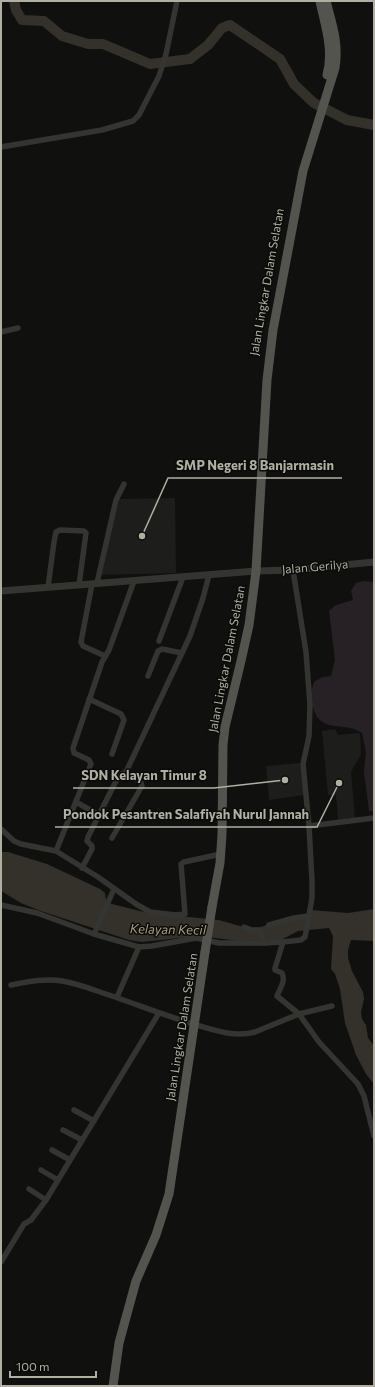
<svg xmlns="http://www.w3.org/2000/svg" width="375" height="1387" viewBox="0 0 375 1387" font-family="Commissioner,sans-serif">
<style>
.built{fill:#1d1d1b}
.green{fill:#272025}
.water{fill:#34312a}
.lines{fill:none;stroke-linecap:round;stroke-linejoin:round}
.river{stroke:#34312a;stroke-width:10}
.minor{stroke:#343531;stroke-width:5.5}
.tertiary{stroke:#343531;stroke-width:7}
.primary{stroke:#53544d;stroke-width:9}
.primary-bridge{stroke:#53544d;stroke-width:9}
.labels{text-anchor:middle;stroke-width:3;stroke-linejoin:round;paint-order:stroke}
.street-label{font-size:12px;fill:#b0afa2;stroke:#0b0b0a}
.water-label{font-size:13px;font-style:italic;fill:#a79c7d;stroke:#0b0b0a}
.leader{fill:none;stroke:#b0afa2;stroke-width:1.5}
.callout-dot{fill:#b0afa2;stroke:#0b0b0a;stroke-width:1.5}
.callout-label{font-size:13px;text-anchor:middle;font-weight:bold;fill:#b0afa2;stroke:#0b0b0a;stroke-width:3;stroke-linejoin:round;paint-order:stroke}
</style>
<rect width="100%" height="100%" fill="#10100f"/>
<g class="built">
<path d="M175 498 176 573 99 575 117 499Z"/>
<path d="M335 729 338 735 360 733 361 754 351 772 355 818 338 820 336 795H328L322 731Z"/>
<path d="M300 763 304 795 269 800 266 766Z"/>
</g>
<path class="green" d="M364 581 373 582 374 584V811H369L364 772 366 752 362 733C360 732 357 730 354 729 336 724 319 730 313 707 311 698 311 691 314 682L322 677 331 676 335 660 329 611 336 605 353 600 351 591 356 583Z"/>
<path class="water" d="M1 852H8L47 864 100 889 105 893 106 900 112 904 148 913 219 920 250 929 258 928 290 917 305 916 311 910 348 913 374 909V941L351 940 348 950V958L352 971 363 992 364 999 361 1012 362 1019 366 1025 368 1038 374 1046V1084L366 1074 356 1055 345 1023 340 989 335 974 331 969 333 936 329 928 298 931 281 940 240 941 199 936 142 942 129 940 38 910 21 903 1 891Z"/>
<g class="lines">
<path class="river" d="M14 1 16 10 22 20 44 21 62 36 88 44H103L150 64 190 59 208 45 222 28 230 25 280 59 294 84 314 103 347 120 374 125"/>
<g class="minor">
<path d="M1 147 102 130 133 121 139 115 159 76 166 54 177 1"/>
<path d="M1 332 18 328"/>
<path d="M293 570 306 652 310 705 309 736 303 764 309 826 312 881V898L305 937 301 940 283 942 275 968V970L282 973C286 981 280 988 277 996L299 1014 319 1042 358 1084 364 1096 374 1136"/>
<path d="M97 583 116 500 124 484"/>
<path d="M92 584 81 642 83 646 105 656"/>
<path d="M48 587 54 542 56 532 60 530 84 531 86 533 79 585"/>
<path d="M159 641 183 577"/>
<path d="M148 676 158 651 162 649 182 653"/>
<path d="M89 699 121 714 124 720 112 754"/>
<path d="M76 802 99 815"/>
<path d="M309 826 374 818"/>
<path d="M1 829 14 841 21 844 56 851 98 877 136 904 150 912 176 915 185 914 181 864 184 862 221 854"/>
<path d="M112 838 142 786 141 783 126 772"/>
<path d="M56 851 91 764 89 760 74 753 73 748 102 662 109 650 134 581"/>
<path d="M82 868 92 849V846L87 841 88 837 115 783 121 774 126 772 190 636 203 598 209 575"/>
<path d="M1 905 37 913 94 934 139 947 152 946 196 938 219 943H265L283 942"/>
<path d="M269 925 294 918 309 916"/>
<path d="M244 927 252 930H260L263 942 265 943"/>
<path d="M94 934 114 889"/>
<path d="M11 985C27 982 45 978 62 981 74 983 86 987 97 991 128 1001 158 1013 190 1023 211 1029 233 1038 255 1032L299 1014 332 1006"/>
<path d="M117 997 139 947"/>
<path d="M74 1110 94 1121"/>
<path d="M63 1130 82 1140"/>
<path d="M52 1150 70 1160"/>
<path d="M41 1170 58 1180"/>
<path d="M29 1189 46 1200"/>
<path d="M1 1262 24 1224 31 1220 46 1200 159 1013"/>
</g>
<path class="tertiary" d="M1 591 256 571 293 570 374 562"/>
<g class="primary">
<path d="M320 1C325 25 334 50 327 75"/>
<path d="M212 907 220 863 222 835 223 745 225 727 241 661 249 625 256 571 267 380 273 330 303 171 335 68C339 43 332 24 326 1"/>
<path d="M113 1386 119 1343 136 1281 156 1235 169 1194 205 952"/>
</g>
<path class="primary-bridge" d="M205 952 212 907"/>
</g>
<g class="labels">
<g class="street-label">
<text transform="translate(267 282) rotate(-80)" y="4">Jalan Lingkar Dalam Selatan</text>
<text transform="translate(315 567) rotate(-5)" y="4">Jalan Gerilya</text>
<text transform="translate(227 659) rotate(-79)" y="4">Jalan Lingkar Dalam Selatan</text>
<text transform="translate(182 1027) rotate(-81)" y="4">Jalan Lingkar Dalam Selatan</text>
</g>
<g class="water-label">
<text transform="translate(168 929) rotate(1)" y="5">Kelayan Kecil</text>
</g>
</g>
<path class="leader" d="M142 536L168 478H342M285 780L214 788H73M339 783L317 827H55"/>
<g class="callout-dot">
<circle cx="142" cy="536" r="4"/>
<circle cx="285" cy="780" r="4"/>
<circle cx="339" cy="783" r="4"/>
</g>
<g class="callout-label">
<text x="255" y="470">SMP Negeri 8 Banjarmasin</text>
<text x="144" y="780">SDN Kelayan Timur 8</text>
<text x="186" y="819">Pondok Pesantren Salafiyah Nurul Jannah</text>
</g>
<rect width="375" height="1387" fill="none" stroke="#b0afa2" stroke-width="4"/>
<path d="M10 1371v6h86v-6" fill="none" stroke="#b0afa2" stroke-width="2"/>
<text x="16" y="1371" font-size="12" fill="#b0afa2" stroke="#0b0b0a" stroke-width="3" paint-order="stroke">100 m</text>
</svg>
